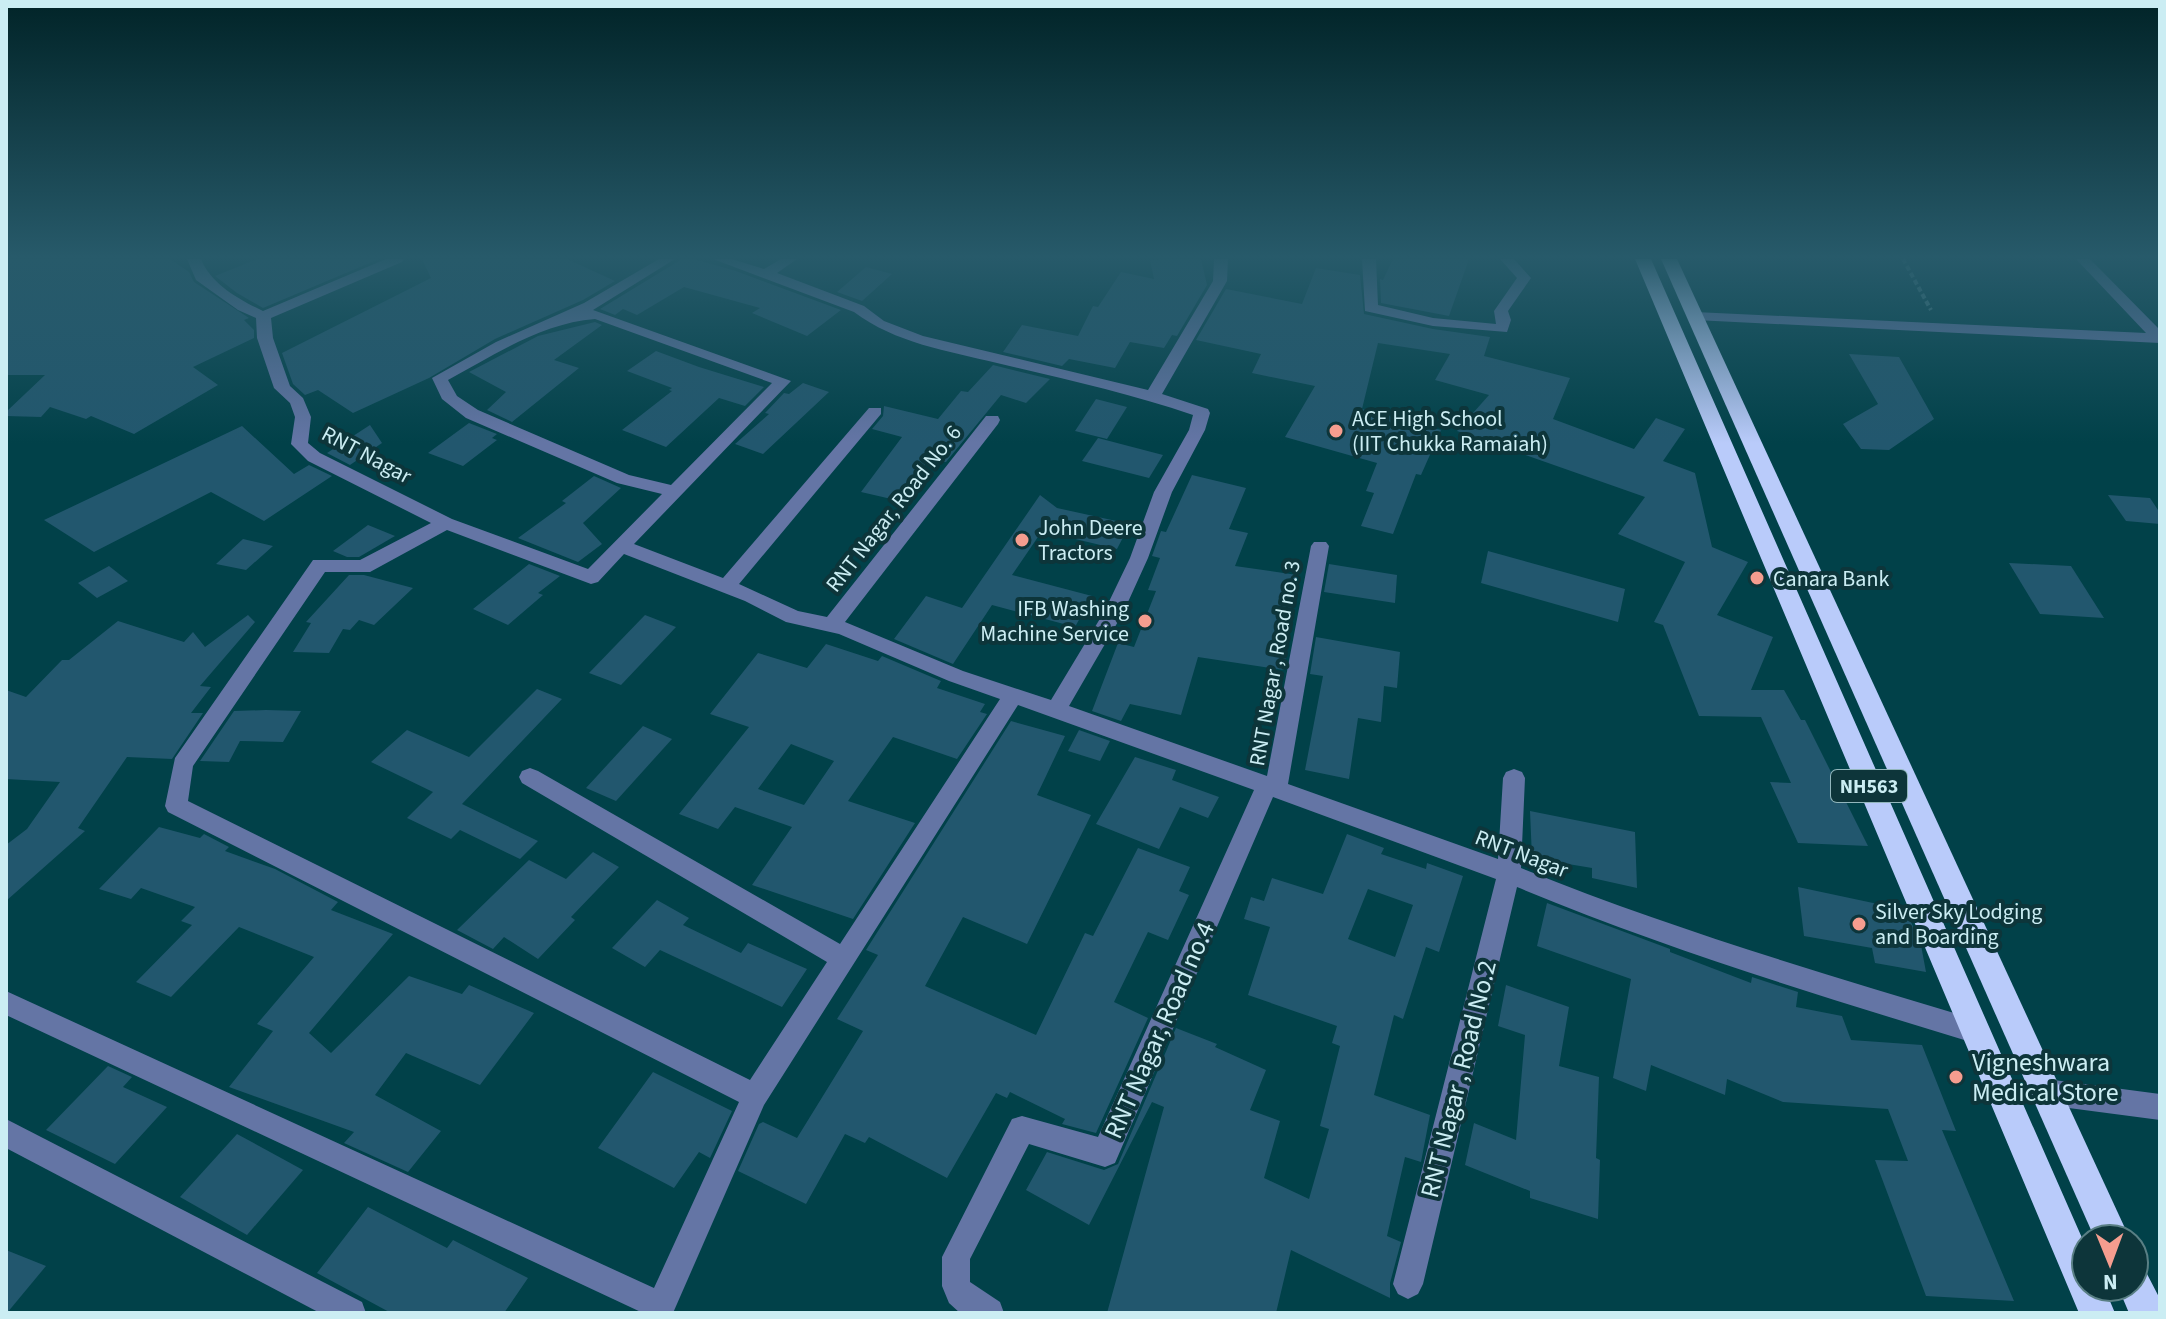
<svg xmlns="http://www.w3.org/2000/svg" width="2166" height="1319" viewBox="0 0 2166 1319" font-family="'Source Sans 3',sans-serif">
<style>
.building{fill:#22576e;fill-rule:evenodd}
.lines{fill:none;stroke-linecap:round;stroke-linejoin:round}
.path{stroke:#497e86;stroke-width:4;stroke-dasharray:5 3;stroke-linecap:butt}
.minor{fill:#6475a5;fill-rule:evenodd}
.highway{fill:#b9cbfa;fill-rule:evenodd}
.poi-dot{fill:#f59d8f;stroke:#0d353a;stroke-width:3}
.labels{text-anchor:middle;stroke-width:8;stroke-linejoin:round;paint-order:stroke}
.shield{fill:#0d353a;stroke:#92b6bc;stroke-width:2}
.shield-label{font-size:20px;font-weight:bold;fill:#cbedf3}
.poi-label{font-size:22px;fill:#cbedf3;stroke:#0d353a;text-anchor:start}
.street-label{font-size:22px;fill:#cbedf3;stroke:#0d353a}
.near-street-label{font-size:26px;fill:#cbedf3;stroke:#0d353a}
.near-poi-label{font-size:26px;fill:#cbedf3;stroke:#0d353a;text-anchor:start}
</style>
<rect width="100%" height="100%" fill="#014149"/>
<g class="building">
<path d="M6 259H170L189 272 194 282 249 318 244 320 254 330V338L193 367 218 385 134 434 91 416 86 419 50 407 41 417 6 416V412L45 375H6Z"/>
<path d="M257 259H379L263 308 237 293 215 276Z"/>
<path d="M422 259H567L615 281 583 300 495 339 429 378 353 413 318 390 305 395 293 384 282 353 431 278Z"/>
<path d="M682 259H694L736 271 841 310 807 336 752 313 760 308 684 287 637 315 623 309 615 315 600 309Z"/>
<path d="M1201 259 1207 285 1177 336 1172 335 1164 348 1130 342 1115 368 1069 359 1062 366 1003 352 1022 325 1078 336 1093 306 1098 307 1121 272 1154 279 1150 260Z"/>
<path d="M1393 259H1469L1449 316 1381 303 1380 279 1383 280Z"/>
<path d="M866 267 892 274 862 301 837 292Z"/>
<path d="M1316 268 1360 275 1364 314 1433 329 1490 337 1484 356 1570 378 1553 419 1634 449 1656 418 1685 429 1663 461 1695 473 1712 547 1748 562 1717 615 1773 637 1751 690H1784L1801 720H1805L1868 846 1798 843 1770 782 1791 783 1761 717 1699 716 1663 625 1654 622 1685 562 1618 534 1645 497 1457 431 1489 395 1435 380 1450 354 1378 343 1362 409 1441 430 1421 475 1416 474 1393 534 1361 526 1374 493 1366 491 1377 463 1285 437 1315 386 1252 373 1261 354 1196 340 1226 289 1302 304Z"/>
<path d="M595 322 602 325 554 360 579 368 512 422 487 410 506 392 469 372 538 336Z"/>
<path d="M656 351 699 367 764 387 745 406 719 398 666 447 622 430 672 391 669 390 672 388 627 371Z"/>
<path d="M1849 354 1899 357 1934 419 1889 450 1861 449 1843 424 1878 404Z"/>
<path d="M993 365 1050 379 1026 403 1001 395 946 462 928 461 900 501 861 492 902 437 872 429 883 416 884 406 938 419 961 391 968 392Z"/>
<path d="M803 383 829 392 763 454 735 444 769 414 765 413 784 393 789 394Z"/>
<path d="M1096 399 1127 407 1107 439 1075 431Z"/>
<path d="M469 423 497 434 492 438 497 440 463 466 428 453Z"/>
<path d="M370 425 382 443 350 465 327 453Z"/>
<path d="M242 426 294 474 309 465 332 476 264 521 211 492 94 552 44 520Z"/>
<path d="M1098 438 1163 455 1149 478 1082 461Z"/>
<path d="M1192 475 1246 488 1229 529 1248 533 1235 566 1297 575 1284 670 1198 657 1181 715 1130 704 1121 721 1092 711 1118 643 1134 647 1156 591 1148 590 1160 558 1152 556 1161 531 1166 532Z"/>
<path d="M594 476 621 488 583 523 602 544 578 562 518 538 566 503 562 501Z"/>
<path d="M1040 495 1057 508 1130 524 1117 549 1042 531 1012 575 1092 596 1075 627 992 605 953 664 894 639 926 596 962 608Z"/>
<path d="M2108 495 2150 498 2160 513V524L2126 521Z"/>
<path d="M368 525 395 536 359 557H347L333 551Z"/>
<path d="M243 539 273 546 246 570 216 564Z"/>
<path d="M1488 551 1625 589 1618 622 1481 583Z"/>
<path d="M2009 563 2071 566 2104 618 2040 614Z"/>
<path d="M529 564 560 576 538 593 543 595 508 625 473 609Z"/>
<path d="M1329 564 1397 575 1395 603 1324 592Z"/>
<path d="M109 566 128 581 97 598 78 583Z"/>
<path d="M349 575H364L413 588 374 625 359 620 350 630 343 629 329 653 293 652 311 623 306 622Z"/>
<path d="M248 615 255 622 200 686 211 687 191 713H203L172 759 127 757 78 828 85 831 6 901V845L27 829 60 782 6 779V690L26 697 62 660H69L118 621 184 642 193 632 205 647Z"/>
<path d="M645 615 676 627 621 685 589 673Z"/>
<path d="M1316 637 1400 652 1397 688 1384 686 1381 722 1358 718 1349 779 1305 770 1323 676 1310 674Z"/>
<path d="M826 644 878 661 882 656 941 681 937 688 985 704 980 712 987 714 957 759 893 737 848 801 915 823 853 919 752 885 792 827 735 807 718 829 679 814 749 727 710 714 758 653 807 668ZM791 744 834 761 804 805 758 789Z"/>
<path d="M537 689 562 699 462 804 538 841 520 859 460 830 451 839 407 818 433 792 371 762 407 730 469 757Z"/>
<path d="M266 710 301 711 283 742 240 741 229 762 200 761 234 711Z"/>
<path d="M1011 721 1065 736 1037 795 1091 815 1027 944 963 917 925 986 1036 1035 1085 933 1093 936 1138 848 1190 867 1179 891 1189 895 1168 940 1148 932 1114 1002 1148 1018 1096 1133 1062 1124 1065 1119 1010 1092 1007 1098 996 1093 947 1178 869 1137 865 1143 845 1134 806 1204 738 1171 759 1124 763 1122 797 1138 863 1031 837 1019 878 955 866 950Z"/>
<path d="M643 726 672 739 616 801 586 788Z"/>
<path d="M1079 730 1110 741 1100 761 1068 751Z"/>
<path d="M1135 757 1176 770 1172 780 1219 797 1208 818 1180 807 1159 849 1096 824Z"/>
<path d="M1530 811 1635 832 1637 888 1592 878V868L1532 858Z"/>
<path d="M159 827 200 838 204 834 229 847 225 851 275 869 338 902 331 910 393 934 309 1033 331 1053 409 976 462 994 469 985 534 1013 480 1085 406 1053 375 1095 441 1131 408 1172 344 1143 354 1132 229 1087 273 1031 257 1024 314 957 239 927 171 997 136 982 192 925 181 921 195 907 141 888 131 899 99 889Z"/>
<path d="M1347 834 1384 848 1381 854 1426 869 1427 863 1463 876 1439 952 1426 947 1403 1019 1394 1015 1374 1095 1430 1115 1421 1162 1405 1157 1387 1236 1401 1242 1390 1283V1298L1291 1250 1276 1313H1107L1164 1107 1152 1102 1089 1225 1026 1190 1047 1152 1104 1170 1118 1164 1176 1028 1217 1044 1215 1047 1266 1070 1250 1110 1280 1121 1264 1178 1309 1199 1329 1129 1320 1126 1340 1046 1332 1043 1337 1026 1248 995 1270 927 1244 919 1251 897 1264 901 1272 878 1323 894ZM1368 889 1413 905 1395 957 1348 939Z"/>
<path d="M593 852 619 867 571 917 575 920 538 959 504 937 493 949 457 930 529 860 566 879Z"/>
<path d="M1798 887 1906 910 1921 945 1926 972 1875 963 1872 948 1804 936Z"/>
<path d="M657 900 689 918 683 925 741 953 748 943 807 969 782 1007 660 950 645 967 612 948Z"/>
<path d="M1547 903 1670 949V952L1751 983 1752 977 1798 992 1796 1007 1842 1016 1851 1040 1922 1045 1956 1131 1942 1130 2014 1301 1926 1296 1875 1160 1908 1161 1888 1109 1783 1102 1727 1079 1725 1095 1651 1065 1646 1091 1613 1078 1631 979 1537 946Z"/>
<path d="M1506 985 1569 1007 1559 1066 1599 1077 1596 1158 1600 1160 1598 1219 1530 1198V1191L1465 1165 1474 1123 1516 1140 1525 1035 1498 1026Z"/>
<path d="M108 1066 132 1077 123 1087 167 1107 115 1164 46 1130Z"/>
<path d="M653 1072 732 1111 710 1158 699 1152 674 1188 598 1148Z"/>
<path d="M237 1134 303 1170 247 1235 180 1197Z"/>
<path d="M368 1207 447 1248 453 1240 528 1278 504 1313H391L317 1273Z"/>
<path d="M6 1250 46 1266 7 1313H6Z"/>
</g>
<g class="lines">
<path class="path" d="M1903 259 1931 310"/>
<g class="minor">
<path d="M187 259H201C211 284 238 299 263 311L386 259H404L402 262 271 318 273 338 290 386 303 398 311 417 308 443 320 453 452 519 588 569 662 494 617 483 466 418 442 399 432 378 496 342 584 303 659 259H675L593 310 791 381 634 544 723 578 869 408H881V414L739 584 798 611 827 617 986 416H998L1000 420 998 424 845 622 963 671 1051 700 1104 612 1130 558 1154 492 1189 430 1193 415C1129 393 1063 379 997 363 948 351 895 343 854 312L713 259H732L764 269 781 259H797L777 273 864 306 884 321 923 336 1148 390 1213 281 1214 259H1228L1227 281 1162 394 1208 409 1210 413 1205 430 1172 492 1148 558 1123 613 1069 706 1267 776 1311 546 1314 542H1326L1329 546 1288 784 1498 859 1503 778 1506 772 1514 769 1522 772 1525 778 1521 868C1669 928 1821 973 1974 1019L1983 1022 1987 1031 1983 1040 1974 1043C1820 996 1666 949 1517 887L1423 1284 1418 1294 1408 1299 1398 1294 1393 1284 1496 879 1273 797 1115 1163 1105 1167 1029 1144 970 1259V1282L1000 1302 1004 1313H960L949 1303 942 1286V1257L1012 1119 1022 1116 1098 1137 1254 790 1018 705 764 1105 673 1313H643L6 1015V991L654 1288 739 1102 168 812 165 806 175 758 313 560H360L431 523 308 461 291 444 295 417 290 403 274 388 257 338 256 318 238 310 196 280ZM595 319 772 383 671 485 629 475 478 410 457 396 448 380C494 355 542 323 595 319ZM447 530 591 584 598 582 624 554 745 601 786 622 839 634 949 681 1000 699 840 944 538 771 530 768 522 771 519 777 522 783 827 962 750 1080 188 801 193 766 325 572H370Z"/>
<path d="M1362 259H1376L1378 305 1433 318 1496 324 1494 311 1517 278 1500 259H1514L1531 278 1508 311 1511 320 1507 332 1433 326 1365 311Z"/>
<path d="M2076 259H2090L2160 330V343L1695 320 1688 316 1695 312 2146 333Z"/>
<path d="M2046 1079 2160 1094V1120L2046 1105 2037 1101 2033 1092 2037 1083Z"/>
<path d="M6 1119 362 1302 366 1313H320L6 1148Z"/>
</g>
<g class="highway">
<path d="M1635 259H1651L2086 1247V1287H2104L2115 1313H2079Z"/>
<path d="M1661 259H1677L2130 1239H2095Z"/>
<path d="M2134 1266 2146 1272 2160 1299V1313H2129L2118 1287H2134Z"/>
</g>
</g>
<linearGradient id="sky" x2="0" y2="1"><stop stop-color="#012428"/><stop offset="0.58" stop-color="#275a6a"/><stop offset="1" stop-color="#275a6a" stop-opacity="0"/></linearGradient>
<rect width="2166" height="443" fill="url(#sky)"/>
<g class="poi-dot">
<circle cx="1336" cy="431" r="8"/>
<circle cx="1022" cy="540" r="8"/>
<circle cx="1757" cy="578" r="8"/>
<circle cx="1145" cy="621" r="8"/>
<circle cx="1859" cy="924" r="8"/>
<circle cx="1956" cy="1077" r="8"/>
</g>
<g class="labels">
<rect class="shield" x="1831" y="770" width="76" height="32" rx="6"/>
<g class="shield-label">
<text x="1869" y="793">NH563</text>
</g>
<g class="poi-label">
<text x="1352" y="426">ACE High School<tspan x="1352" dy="25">(IIT Chukka Ramaiah)</tspan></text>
<text x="1038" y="535">John Deere<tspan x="1038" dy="25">Tractors</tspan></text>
<text x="1773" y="586">Canara Bank</text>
<text x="1129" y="616" text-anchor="end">IFB Washing<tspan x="1129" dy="25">Machine Service</tspan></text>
<text x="1875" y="919">Silver Sky Lodging<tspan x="1875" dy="25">and Boarding</tspan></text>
</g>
<g class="street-label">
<text transform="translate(367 454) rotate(28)" y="8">RNT Nagar</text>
<text transform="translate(893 508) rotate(-52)" y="8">RNT Nagar, Road No. 6</text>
<text transform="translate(1274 663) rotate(-80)" y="8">RNT Nagar , Road no. 3</text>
<text transform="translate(1522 853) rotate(21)" y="8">RNT Nagar</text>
</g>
<g class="near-street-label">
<text transform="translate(1159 1030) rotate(-66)" y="9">RNT Nagar, Road no.4</text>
<text transform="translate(1458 1079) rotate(-76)" y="9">RNT Nagar , Road No.2</text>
</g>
<g class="near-poi-label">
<text x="1972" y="1071">Vigneshwara<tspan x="1972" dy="30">Medical Store</tspan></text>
</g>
</g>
<rect width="2166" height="1319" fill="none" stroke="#cbedf3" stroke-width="16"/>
<g transform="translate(2110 1263) rotate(179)"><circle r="38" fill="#0d353a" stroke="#597f84" stroke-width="2"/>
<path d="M0-6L14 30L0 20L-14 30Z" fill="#f59d8f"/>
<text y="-12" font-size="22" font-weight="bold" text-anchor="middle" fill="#cbedf3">N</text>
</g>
</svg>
